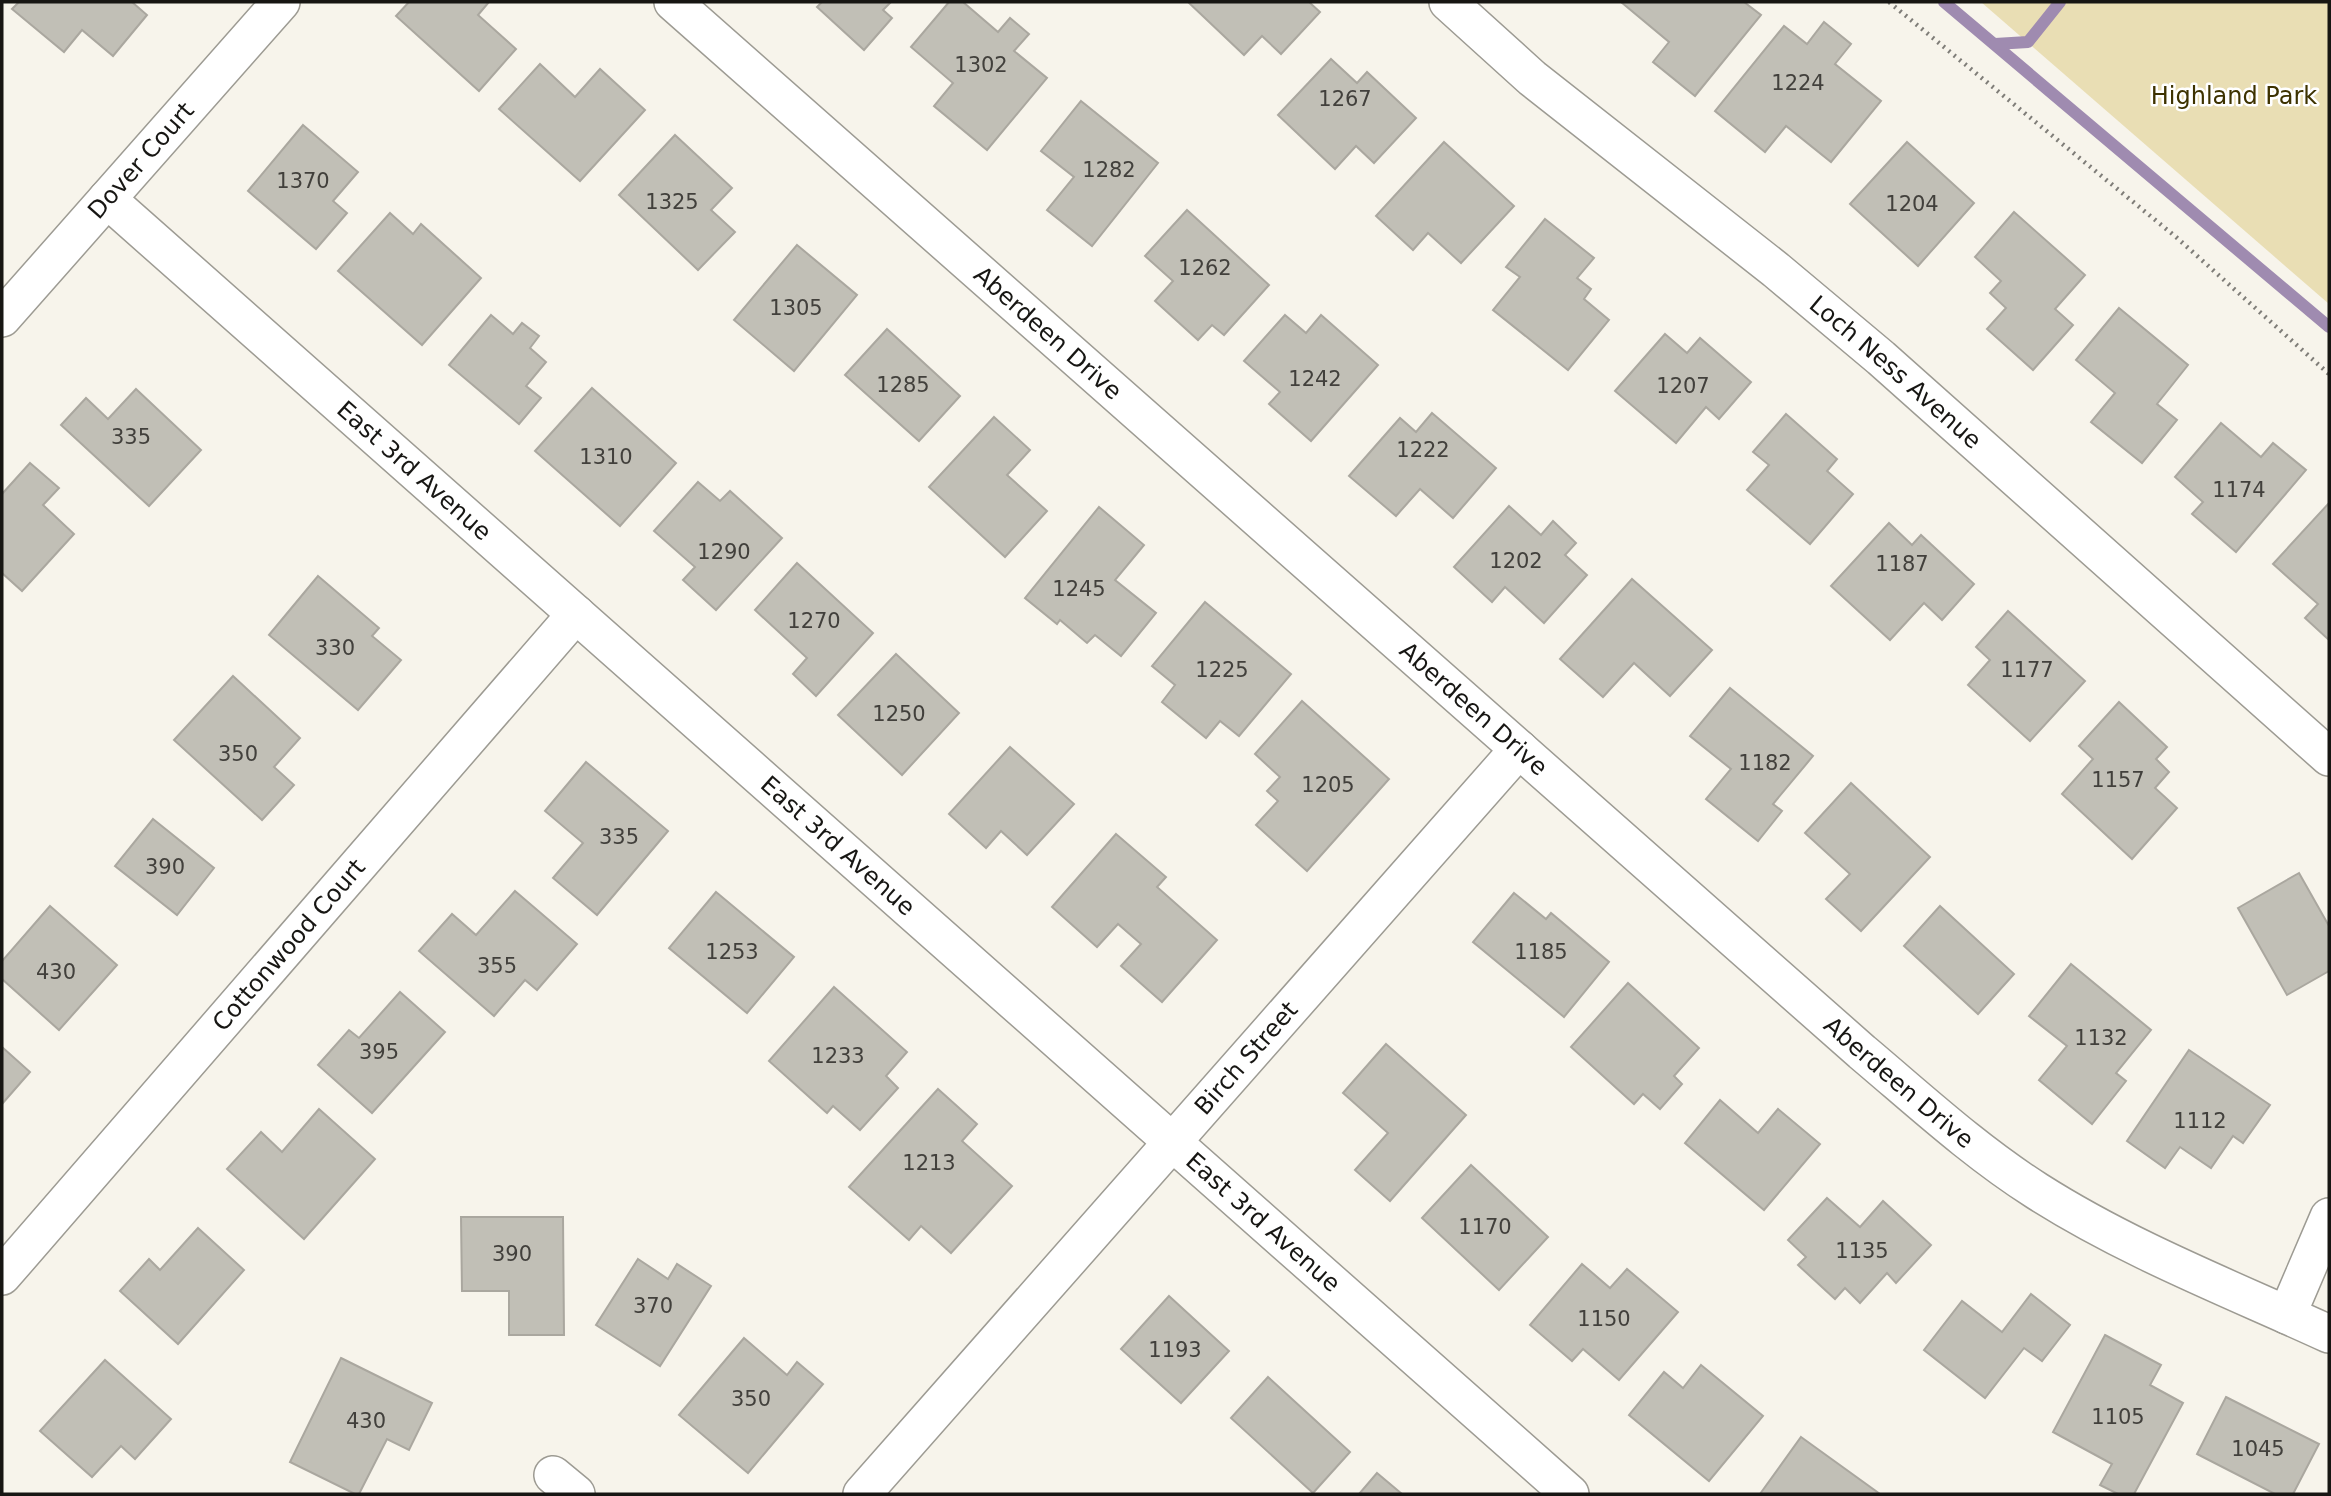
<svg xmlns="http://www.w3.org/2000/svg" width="2331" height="1496" viewBox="0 0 2331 1496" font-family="'DejaVu Sans',sans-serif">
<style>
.green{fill:#e9deb4}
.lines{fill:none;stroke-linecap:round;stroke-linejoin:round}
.stream{stroke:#9f8bb0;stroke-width:12}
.building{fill:#c1bfb6;stroke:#aaa79f;stroke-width:2}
.street-casing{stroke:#9d9b93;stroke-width:40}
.path{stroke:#7f7d78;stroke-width:4.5;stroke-dasharray:2 5;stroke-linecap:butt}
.street{stroke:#fff;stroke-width:37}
.labels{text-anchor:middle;stroke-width:5;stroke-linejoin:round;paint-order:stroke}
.number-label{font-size:21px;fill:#42403c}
.park-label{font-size:24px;fill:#3d3200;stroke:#fff}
.street-label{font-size:24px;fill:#171613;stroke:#fff}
</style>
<rect width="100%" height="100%" fill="#f7f4eb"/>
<path class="green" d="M1981 2H2329V304Z"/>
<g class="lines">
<g class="stream">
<path d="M1944 2 2329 327"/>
<path d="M1995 44 2028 42 2060 2"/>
</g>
</g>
<g class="building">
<path d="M19 2H132L147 15 113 56 82 30 64 52 12 9Z"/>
<path d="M409 2H489L478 15 516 49 479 91 396 16Z"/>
<path d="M822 2H891L883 10 892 18 864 50 817 7Z"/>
<path d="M949 2H963L998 32 1010 18 1029 34 1014 51 1047 78 987 150 934 106 953 83 911 47Z"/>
<path d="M1188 2H1309L1320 12 1281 54 1262 36 1244 55Z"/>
<path d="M1621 2H1744L1761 15 1695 96 1653 62 1669 42Z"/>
<path d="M1824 22 1851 44 1835 64 1881 101 1831 162 1786 126 1765 152 1715 111 1784 26 1807 44Z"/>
<path d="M1331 59 1357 83 1367 72 1416 118 1374 163 1356 146 1335 169 1278 115Z"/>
<path d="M540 64 575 97 600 69 645 110 580 181 499 109Z"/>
<path d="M1081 101 1158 163 1092 246 1047 210 1074 177 1041 151Z"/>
<path d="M303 125 358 172 333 201 347 213 316 249 248 191Z"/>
<path d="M675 135 732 188 711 210 735 232 698 270 619 195Z"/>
<path d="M1444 142 1514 206 1461 263 1428 233 1413 250 1376 216Z"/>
<path d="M1907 142 1974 203 1918 266 1850 204Z"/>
<path d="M1187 210 1269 285 1224 335 1212 325 1198 340 1155 301 1173 281 1145 256Z"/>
<path d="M2014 212 2085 275 2055 309 2073 325 2033 370 1987 329 2006 308 1990 293 2001 281 1975 257Z"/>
<path d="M390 213 413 234 421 224 481 278 422 345 338 271Z"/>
<path d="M1545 219 1594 258 1577 278 1591 289 1584 299 1609 320 1568 370 1493 310 1520 277 1506 267Z"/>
<path d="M797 245 857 295 794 371 734 320Z"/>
<path d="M2119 308 2188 365 2157 404 2177 420 2142 463 2091 422 2115 393 2076 360Z"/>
<path d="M491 315 513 334 522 323 539 336 530 348 546 362 526 386 541 398 519 424 449 365Z"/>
<path d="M1285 315 1306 333 1321 315 1378 365 1311 441 1269 404 1280 392 1244 361Z"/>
<path d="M887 329 960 396 919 441 845 375Z"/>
<path d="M1665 334 1687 353 1700 338 1751 382 1719 419 1706 407 1676 443 1615 391Z"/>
<path d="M592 388 676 463 620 526 535 451Z"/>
<path d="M136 389 201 450 149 506 61 425 86 398 108 419Z"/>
<path d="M1432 413 1496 468 1453 518 1420 489 1396 516 1349 476 1400 418 1416 432Z"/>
<path d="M1786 414 1837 459 1827 471 1853 494 1810 544 1747 490 1769 465 1753 452Z"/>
<path d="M994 417 1030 450 1007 475 1047 511 1005 557 929 487Z"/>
<path d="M2221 423 2261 457 2273 443 2306 470 2236 552 2192 514 2203 502 2175 477Z"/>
<path d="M30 463 59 488 43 505 74 534 22 591 2 573V494Z"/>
<path d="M698 482 720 501 730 491 782 538 716 610 683 580 695 567 654 531Z"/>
<path d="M2329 503V640L2305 618 2318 604 2273 564Z"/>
<path d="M1509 506 1541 535 1553 521 1576 543 1565 555 1587 575 1544 623 1505 587 1492 602 1454 567Z"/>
<path d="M1099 507 1144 545 1115 580 1156 613 1121 656 1095 635 1087 643 1060 620 1057 624 1025 598Z"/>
<path d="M1889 523 1912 545 1921 535 1974 584 1942 620 1924 603 1890 640 1831 586Z"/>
<path d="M797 563 873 633 816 696 793 674 807 658 755 610Z"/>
<path d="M318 576 379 628 372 636 401 660 358 710 269 635Z"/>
<path d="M1632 579 1712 650 1670 696 1634 663 1603 697 1560 659Z"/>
<path d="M1205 602 1291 674 1239 736 1220 721 1206 738 1162 702 1175 685 1152 666Z"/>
<path d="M2008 611 2085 681 2030 741 1968 685 1990 660 1976 647Z"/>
<path d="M896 654 959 713 902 775 838 715Z"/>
<path d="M233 676 300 738 274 767 294 785 262 820 174 740Z"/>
<path d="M1730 688 1813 756 1773 804 1782 811 1758 841 1706 799 1731 769 1690 736Z"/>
<path d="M1302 701 1389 779 1307 871 1256 825 1278 801 1267 791 1280 777 1255 754Z"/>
<path d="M2119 702 2167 747 2156 759 2169 772 2155 788 2177 808 2132 859 2062 794 2093 759 2079 746Z"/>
<path d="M1010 747 1074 804 1027 855 1001 831 986 848 949 814Z"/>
<path d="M586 762 668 831 597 915 553 878 583 843 545 811Z"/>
<path d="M1851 783 1930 857 1861 931 1826 899 1850 874 1805 833Z"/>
<path d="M153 819 214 868 177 915 115 866Z"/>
<path d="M1116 834 1166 877 1157 887 1217 940 1162 1002 1121 966 1141 944 1118 924 1097 947 1052 907Z"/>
<path d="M2299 873 2329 926V971L2287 995 2238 908Z"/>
<path d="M515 891 577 944 537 990 525 980 494 1016 419 951 452 914 476 935Z"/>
<path d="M716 892 794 957 747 1013 669 948Z"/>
<path d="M1514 893 1546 919 1551 913 1609 962 1564 1017 1473 942Z"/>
<path d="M50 906 117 965 59 1030 2 979V961Z"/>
<path d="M1940 906 2014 974 1978 1014 1904 946Z"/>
<path d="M2071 964 2151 1030 2116 1073 2126 1081 2092 1124 2039 1080 2067 1046 2029 1016Z"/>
<path d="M1628 983 1699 1048 1674 1076 1682 1084 1660 1109 1643 1094 1634 1104 1571 1047Z"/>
<path d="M834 987 907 1052 886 1076 898 1088 860 1130 833 1106 827 1113 769 1061Z"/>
<path d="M400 992 445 1032 372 1113 318 1065 349 1030 359 1038Z"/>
<path d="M1386 1044 1466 1115 1390 1201 1355 1170 1388 1133 1343 1093Z"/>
<path d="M2 1047 30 1072 2 1104Z"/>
<path d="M2189 1050 2270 1105 2243 1143 2233 1136 2211 1168 2180 1147 2165 1168 2127 1141Z"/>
<path d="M938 1089 977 1124 962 1141 1012 1186 951 1253 921 1226 909 1240 849 1187Z"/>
<path d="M1720 1100 1758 1133 1778 1109 1820 1144 1764 1210 1685 1143Z"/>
<path d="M319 1109 375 1159 304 1239 227 1169 261 1132 282 1152Z"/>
<path d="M1471 1165 1548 1237 1499 1290 1422 1218Z"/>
<path d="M1827 1198 1860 1227 1883 1201 1931 1245 1896 1283 1887 1273 1860 1303 1845 1288 1835 1299 1798 1265 1806 1257 1788 1240Z"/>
<path d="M461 1217H563L564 1335H509V1291H462Z"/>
<path d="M198 1228 244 1270 178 1344 120 1291 149 1259 160 1270Z"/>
<path d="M638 1259 668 1279 677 1264 711 1286 660 1366 596 1325Z"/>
<path d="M1582 1264 1610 1288 1627 1269 1678 1312 1619 1380 1583 1349 1572 1361 1530 1325Z"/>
<path d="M2031 1294 2070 1325 2042 1361 2024 1348 1985 1398 1924 1350 1962 1301 2002 1332Z"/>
<path d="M1169 1296 1229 1351 1181 1403 1121 1349Z"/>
<path d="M2105 1335 2161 1365 2150 1385 2183 1403 2134 1494H2118L2100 1485 2112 1464 2053 1432Z"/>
<path d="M744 1338 787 1375 797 1362 823 1384 748 1473 679 1415Z"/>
<path d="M341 1358 432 1403 409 1450 387 1439 359 1494H355L290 1462Z"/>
<path d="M105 1360 171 1419 135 1459 121 1446 92 1477 40 1431Z"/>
<path d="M1701 1365 1763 1416 1709 1481 1629 1415 1664 1372 1683 1388Z"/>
<path d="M1268 1377 1350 1452 1313 1493 1231 1418Z"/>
<path d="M2226 1397 2319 1444 2293 1494H2275L2197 1454Z"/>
<path d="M1801 1437 1880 1494H1760Z"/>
<path d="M1377 1473 1402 1494H1359Z"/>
</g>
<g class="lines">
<g class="street-casing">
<g id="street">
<path id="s1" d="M673 2 1862 1052C1919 1100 1974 1151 2037 1191 2128 1249 2231 1289 2329 1334"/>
<path id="s2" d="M1448 2 1532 78 1776 270 1881 358 2329 757"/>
<path id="s3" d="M107 199 1570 1494"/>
<path id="s4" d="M2 318 281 2"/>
<path id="s5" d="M2 1276 576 614"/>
<path d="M2287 1315 2329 1217"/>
<path d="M553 1475 576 1494"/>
<path id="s6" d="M862 1494 1519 749"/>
</g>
</g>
<path class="path" d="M1889 2 2176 237 2329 374"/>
<use href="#street" class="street"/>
</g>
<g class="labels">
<g class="number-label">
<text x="981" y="72">1302</text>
<text x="1798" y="90">1224</text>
<text x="1345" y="106">1267</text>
<text x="1109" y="177">1282</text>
<text x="303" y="188">1370</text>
<text x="672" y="209">1325</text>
<text x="1912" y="211">1204</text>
<text x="1205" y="275">1262</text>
<text x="796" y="315">1305</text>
<text x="1315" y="386">1242</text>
<text x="903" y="392">1285</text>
<text x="1683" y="393">1207</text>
<text x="131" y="444">335</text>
<text x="1423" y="457">1222</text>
<text x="606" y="464">1310</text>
<text x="2239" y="497">1174</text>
<text x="724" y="559">1290</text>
<text x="1516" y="568">1202</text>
<text x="1902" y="571">1187</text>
<text x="1079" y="596">1245</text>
<text x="814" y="628">1270</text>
<text x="335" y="655">330</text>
<text x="1222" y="677">1225</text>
<text x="2027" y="677">1177</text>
<text x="899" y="721">1250</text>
<text x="238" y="761">350</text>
<text x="1765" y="770">1182</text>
<text x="2118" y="787">1157</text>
<text x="1328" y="792">1205</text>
<text x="619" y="844">335</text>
<text x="165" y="874">390</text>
<text x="732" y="959">1253</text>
<text x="1541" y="959">1185</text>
<text x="497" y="973">355</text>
<text x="56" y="979">430</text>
<text x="2101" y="1045">1132</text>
<text x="379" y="1059">395</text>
<text x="838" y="1063">1233</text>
<text x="2200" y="1128">1112</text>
<text x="929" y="1170">1213</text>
<text x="1485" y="1234">1170</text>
<text x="1862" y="1258">1135</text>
<text x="512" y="1261">390</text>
<text x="653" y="1313">370</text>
<text x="1604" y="1326">1150</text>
<text x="1175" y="1357">1193</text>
<text x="751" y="1406">350</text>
<text x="2118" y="1424">1105</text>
<text x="366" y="1428">430</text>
<text x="2258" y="1456">1045</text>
</g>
<g class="park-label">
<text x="2234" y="104">Highland Park</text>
</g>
<g class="street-label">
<text dy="8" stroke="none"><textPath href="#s4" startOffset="210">Dover Court</textPath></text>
<text dy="8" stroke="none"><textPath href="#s1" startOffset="500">Aberdeen Drive</textPath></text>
<text dy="8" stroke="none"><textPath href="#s2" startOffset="581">Loch Ness Avenue</textPath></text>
<text dy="8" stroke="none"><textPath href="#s3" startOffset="410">East 3rd Avenue</textPath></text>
<text dy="8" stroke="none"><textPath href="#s1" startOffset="1068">Aberdeen Drive</textPath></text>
<text dy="8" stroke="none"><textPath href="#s3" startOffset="976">East 3rd Avenue</textPath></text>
<text dy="8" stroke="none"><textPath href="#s5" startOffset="438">Cottonwood Court</textPath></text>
<text dy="8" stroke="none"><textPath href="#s6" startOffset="581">Birch Street</textPath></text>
<text dy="8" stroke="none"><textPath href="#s1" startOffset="1634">Aberdeen Drive</textPath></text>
<text dy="8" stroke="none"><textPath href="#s3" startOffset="1544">East 3rd Avenue</textPath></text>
</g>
</g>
<rect width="2331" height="1496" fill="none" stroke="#171613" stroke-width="7"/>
</svg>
